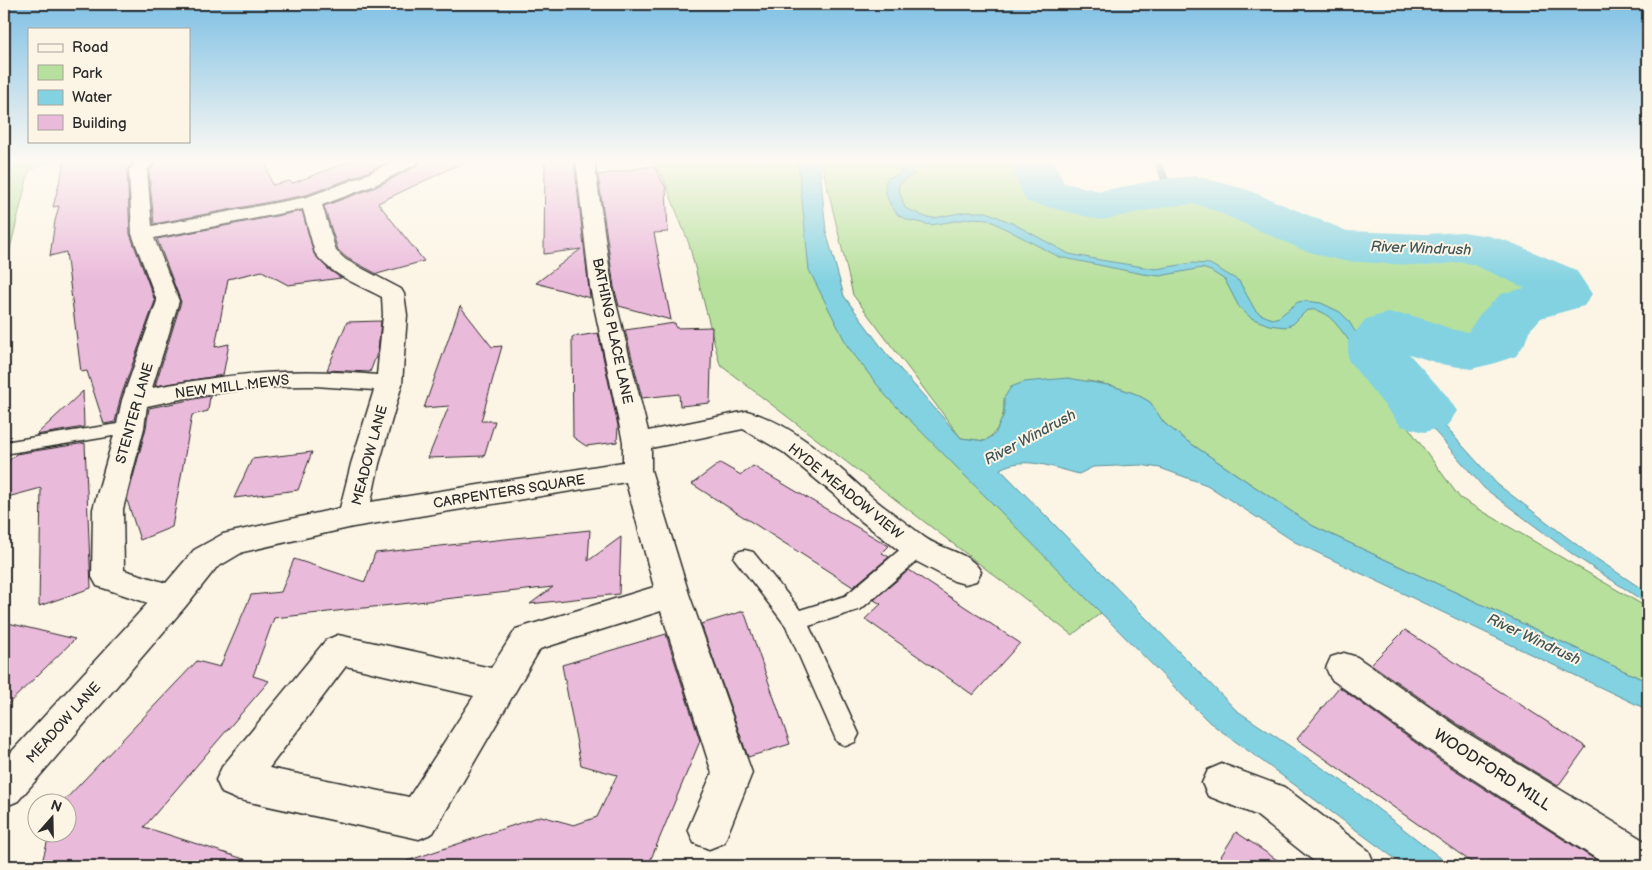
<svg xmlns="http://www.w3.org/2000/svg" width="1652" height="870" viewBox="0 0 1652 870" font-family="'Balsamiq Sans',sans-serif">
<style>
.green{fill:#b6e09c;stroke:#708664}
.water{fill:#83d2e1;stroke:#608f98}
.lines{fill:none;stroke-linecap:round;stroke-linejoin:round}
.stream{fill:#608f98;fill-rule:evenodd}
.river{fill:#83d2e1;fill-rule:evenodd}
.building{fill:#eabadb;stroke:#2b2b2b}
.service-casing{stroke:#2b2b2b;stroke-width:3}
.minor-casing{stroke:#2b2b2b;stroke-width:3}
.service{fill:#fcf5e5;fill-rule:evenodd}
.minor{fill:#fcf5e5;fill-rule:evenodd}
.labels{text-anchor:middle;stroke-width:4;stroke-linejoin:round;paint-order:stroke}
.street-label{font-size:14px;fill:#2b2b2b;stroke:#fcf5e5}
.water-label{font-size:15px;font-style:italic;fill:#415558;stroke:#fcf5e5}
.near-street-label{font-size:16px;fill:#2b2b2b;stroke:#fcf5e5}
</style>
<rect width="100%" height="100%" fill="#fcf5e5"/>
<filter id="ink" filterUnits="userSpaceOnUse"><feTurbulence type="fractalNoise" baseFrequency=".02" numOctaves="2"/><feDisplacementMap in="SourceGraphic" scale="10" xChannelSelector="R" yChannelSelector="G"/><feConvolveMatrix kernelMatrix="1 2 1 2 8 2 1 2 1" color-interpolation-filters="sRGB"/></filter>
<g filter="url(#ink)">
<g class="green">
<path d="M6 160H51L29 171 4 273V161Z"/>
<path d="M651 160H798L802 196 848 347 1101 613 1072 635 720 365 689 244 663 177Z"/>
<path d="M821 160H1012L1033 194 1108 214 1198 197 1225 204 1309 242 1339 252 1440 260 1484 257 1540 282 1543 288 1503 301 1478 336 1459 342 1405 325 1377 323 1368 334 1362 364 1460 498 1648 608V682L1313 526 1187 441 1164 423 1150 402 1136 394 1113 386 1088 381 1004 398C1005 416 1000 430 985 441L961 438 853 295Z"/>
</g>
<g class="water">
<path d="M798 160H819L826 231 844 296 885 352 961 438 985 441 995 434 1004 414V398L1011 387 1024 382 1068 378 1113 386 1136 394 1150 402 1164 423 1187 441 1313 526 1648 682V710L1295 542 1207 485 1160 468 1140 465 1093 467 1079 474C1054 468 1025 455 1000 469L1236 710 1342 781 1451 866H1405L1209 722 886 396 848 347 809 270Z"/>
<path d="M886 160H901L908 164 914 174 900 183 898 187 905 208 925 217 934 218 965 212H987L1014 224 1069 254 1100 260 1156 269 1192 263 1210 264 1239 281 1255 310 1260 314 1272 319 1279 317 1298 302 1305 301 1321 303 1340 312 1348 320 1363 344 1372 345 1373 334 1386 337 1384 343 1388 363 1497 484 1585 551 1648 593V604L1575 556 1484 488 1373 360C1366 354 1357 349 1351 343 1340 330 1326 304 1306 311L1293 324 1285 327 1269 325 1251 318 1239 307 1225 280 1211 271 1202 268 1160 276 1143 274 1059 257 987 219 973 218 931 225 908 220 898 215 890 204 886 194 885 183 888 178 900 174 901 171 897 166Z"/>
</g>
<g class="lines">
<g class="stream">
<path d="M1153 160H1161L1174 192 1173 194 1166 192Z"/>
<path d="M1643 160H1648V162H1644Z"/>
</g>
<path class="river" d="M1008 160H1053L1064 183 1100 191 1170 178 1196 176 1245 189 1347 231 1426 234 1463 232 1489 236 1507 241 1576 270 1592 294 1584 306 1541 318 1529 331 1525 343 1516 356 1492 364 1471 369 1441 364 1409 354 1447 396 1457 411 1447 426 1424 432 1401 426 1348 360V341L1366 319 1387 313 1409 315 1430 321 1454 330 1468 332 1480 314 1501 294 1525 288 1474 265 1463 262 1426 266 1344 261 1326 257 1303 250 1211 209 1194 204 1170 206 1101 220 1027 202C1018 189 1017 173 1008 160Z"/>
</g>
<g class="building">
<path d="M65 160H135L127 170 130 234 155 301 120 399 115 422 104 424 87 371 81 372 66 252 50 256 55 221 59 206 53 207Z"/>
<path d="M158 160H265L272 185 289 181 293 183 353 160H392L360 175 306 195 154 224 149 172Z"/>
<path d="M421 160H468L378 203 424 261 377 274 347 258 338 250 324 206 376 187 417 166Z"/>
<path d="M545 160H574L590 298 536 283 581 249 544 254Z"/>
<path d="M654 166 666 188 668 232 654 233 671 320 619 306 614 287 598 175Z"/>
<path d="M302 211 314 254 328 269 341 278 288 285 262 271 228 279 215 347 229 344 223 375 155 386 181 302 157 239Z"/>
<path d="M460 306 492 347 502 346 481 421H495L484 456 428 458 449 406 424 408Z"/>
<path d="M381 321 378 351 370 372 327 370 347 322Z"/>
<path d="M675 323 676 328 712 327 710 403 680 406 679 394 642 398 625 330Z"/>
<path d="M598 333 618 426 617 442 586 446 573 437 572 337Z"/>
<path d="M83 391 84 427 36 435Z"/>
<path d="M210 396 208 411 192 415 172 527 140 540 127 500 146 428 149 408Z"/>
<path d="M85 443 91 588 39 606 41 488 4 498V466L16 454Z"/>
<path d="M312 452 298 490 234 498 252 459Z"/>
<path d="M720 463 741 475 753 466 889 546 882 553 889 557 853 587 692 484Z"/>
<path d="M590 530 588 561 621 537 619 594 530 604 553 587 274 618 253 676 269 681 144 827 247 860 246 866H41L50 832H68V802H63L197 661 220 667 251 595 281 592 294 559 365 582 375 553Z"/>
<path d="M909 570 1020 643 973 695 865 619 881 604 874 600Z"/>
<path d="M744 611 790 744 748 757 701 624Z"/>
<path d="M4 622 75 639 4 708Z"/>
<path d="M1405 630 1586 747 1558 786 1468 731 1371 664Z"/>
<path d="M666 634 700 741 648 866H408L407 861 541 816 574 825 597 817 617 775 581 765 562 665Z"/>
<path d="M1339 687 1438 759 1605 866H1477L1297 739Z"/>
<path d="M1236 832 1286 866H1215Z"/>
</g>
<g class="lines">
<g class="service-casing">
<g id="service">
<path d="M130 422 137 424 139 428 137 432 4 454V442Z"/>
<path d="M917 540 925 542 928 548 925 554 861 609 809 626 859 734 855 742 846 746 837 742 786 626 734 558 737 552 745 550 753 552 800 610 845 596 909 542Z"/>
</g>
</g>
<g class="minor-casing">
<g id="minor">
<path d="M137 160H156L147 171 152 226 307 197 361 177 396 160H419L416 164 375 185 322 205 336 251 346 260 401 289 404 294 407 315 402 384 379 464 371 502 623 462V442L590 287 576 160H594L612 287 648 431 747 411C795 424 836 465 872 497 888 511 907 523 924 537 941 550 971 552 981 572L976 581 965 584 954 581 906 556 851 513 836 496 783 452 743 429 651 448V470L689 594 752 773 724 843 709 849 694 843 688 829 712 773 661 611 540 649 433 833 419 839 236 799 222 793 216 780 222 767 326 640 338 635 491 668 516 629 654 587 626 482 353 527 243 552 216 568 185 607 18 801 4 807V760L148 603 97 586 92 577 93 509 116 428 122 400 157 301 132 234 129 170ZM303 209 315 253C331 275 359 285 382 297L383 315 377 375C296 367 232 373 152 388L179 301 154 238ZM315 386 374 390 351 464 340 508 223 534 194 550 166 583 124 570 123 509 144 428 147 406C203 394 258 385 315 386ZM346 666 474 696 409 797 269 768Z"/>
<path d="M1344 653 1357 657 1467 733 1648 843V866H1608L1439 757 1331 679 1326 668 1331 657Z"/>
<path d="M1222 764 1284 787 1369 851 1375 866H1320L1256 815 1208 796 1202 783 1208 770Z"/>
</g>
</g>
<use href="#service" class="service"/>
<use href="#minor" class="minor"/>
</g>
</g>
<linearGradient id="sky" x2="0" y2="1"><stop stop-color="#7fc0e5"/><stop offset="0.57" stop-color="#fefaf3"/><stop offset="1" stop-color="#fefaf3" stop-opacity="0"/></linearGradient>
<rect width="1652" height="282" fill="url(#sky)"/>
<g class="labels">
<g class="street-label">
<text transform="translate(613 331) rotate(78)" y="5">BATHING PLACE LANE</text>
<text transform="translate(232 386) rotate(-7)" y="5">NEW MILL MEWS</text>
<text transform="translate(134 413) rotate(-74)" y="5">STENTER LANE</text>
<text transform="translate(369 455) rotate(-75)" y="5">MEADOW LANE</text>
<text transform="translate(509 491) rotate(-9)" y="5">CARPENTERS SQUARE</text>
<text transform="translate(846 491) rotate(39)" y="5">HYDE MEADOW VIEW</text>
<text transform="translate(63 722) rotate(-48)" y="5">MEADOW LANE</text>
</g>
<g class="water-label">
<text transform="translate(1421 248) rotate(2)" y="5">River Windrush</text>
<text transform="translate(1030 437) rotate(-28)" y="5">River Windrush</text>
<text transform="translate(1534 639) rotate(25)" y="5">River Windrush</text>
</g>
<g class="near-street-label">
<text transform="translate(1493 769) rotate(33)" y="6">WOODFORD MILL</text>
</g>
</g>
<rect width="1652" height="870" fill="none" stroke="#fcf5e5" stroke-width="20"/>
<rect x="10" y="10" width="1632" height="850" fill="none" stroke="#2b2b2b" stroke-width="2" filter="url(#ink)"/>
<rect x="28" y="28" width="162" height="115" fill="#fcf5e5" stroke="#a8a49b"/>
<rect x="38" y="44" width="25" height="8" fill="#fcf5e5" stroke="#a8a49b"/>
<text x="72" y="52" font-size="15" fill="#2b2b2b">Road</text>
<rect x="38" y="65" width="25" height="15" fill="#b6e09c" stroke="#a8a49b"/>
<text x="72" y="78" font-size="15" fill="#2b2b2b">Park</text>
<rect x="38" y="90" width="25" height="15" fill="#83d2e1" stroke="#a8a49b"/>
<text x="72" y="102" font-size="15" fill="#2b2b2b">Water</text>
<rect x="38" y="115" width="25" height="15" fill="#eabadb" stroke="#a8a49b"/>
<text x="72" y="128" font-size="15" fill="#2b2b2b">Building</text>
<g transform="translate(52 818) rotate(20)"><circle r="24" fill="#fcf5e5" stroke="#a8a49b"/>
<path d="M0-4L9 19L0 12L-9 19Z" fill="#2b2b2b"/>
<text y="-8" font-size="14" font-weight="bold" text-anchor="middle" fill="#2b2b2b">N</text>
</g>
</svg>
